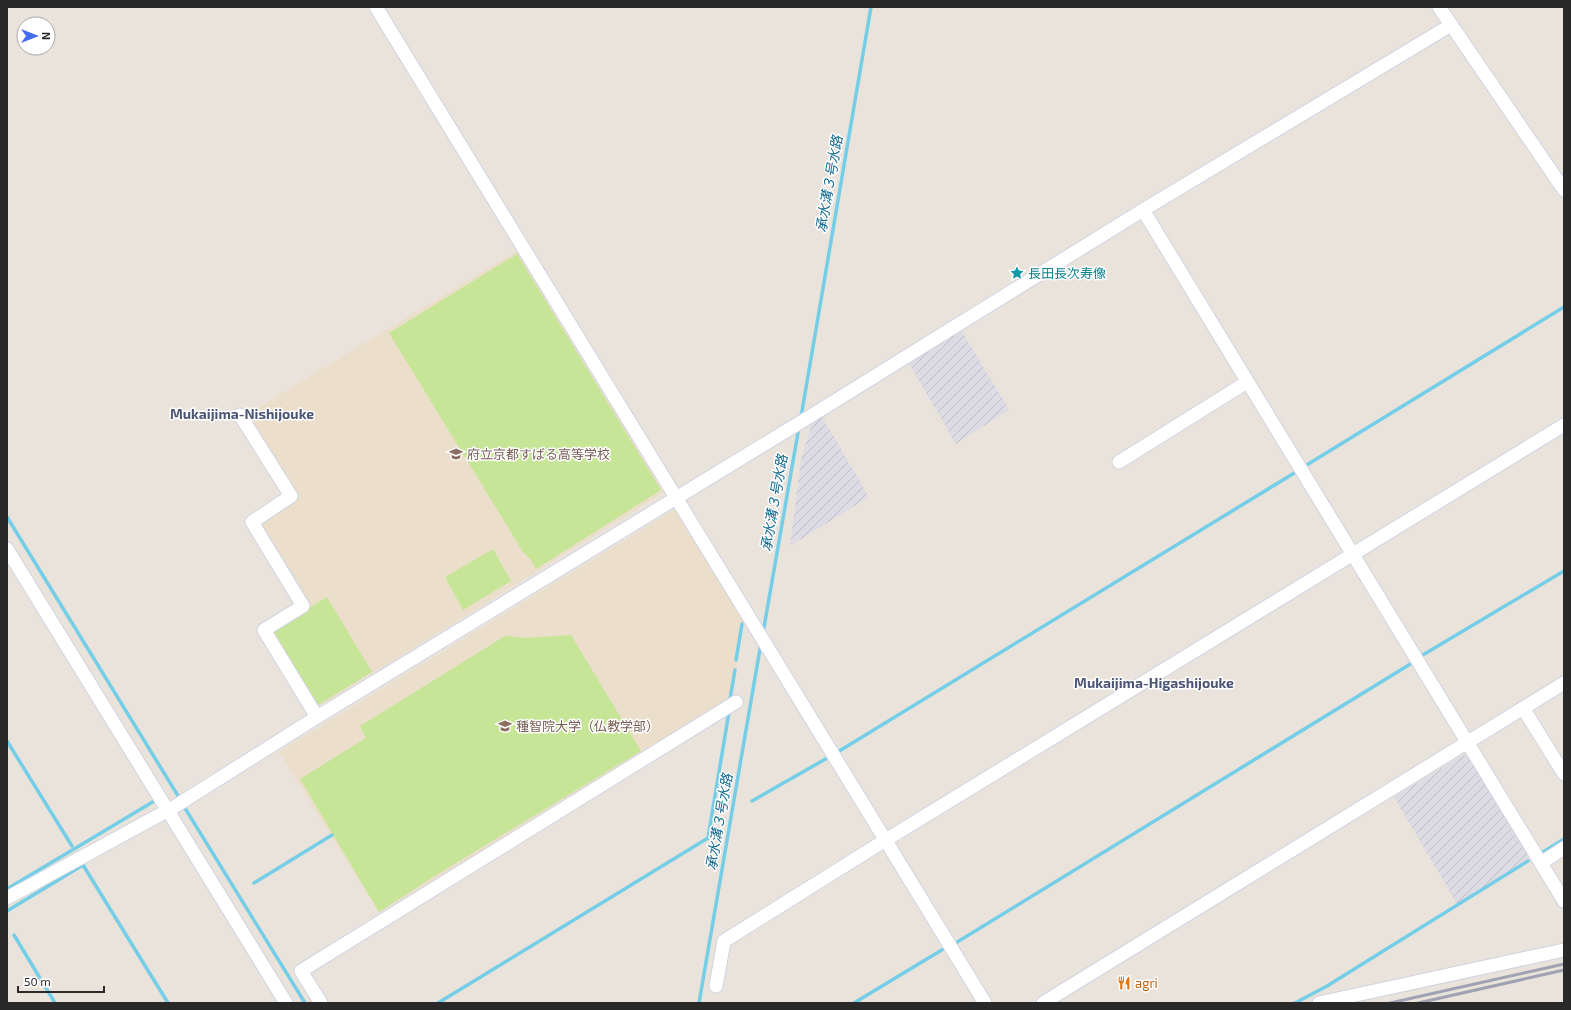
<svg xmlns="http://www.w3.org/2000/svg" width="1571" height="1010" viewBox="0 0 1571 1010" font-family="'Exo 2','Noto Sans JP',sans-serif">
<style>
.industrial{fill:url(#industrial-furrows)}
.education{fill:#ebdfcb}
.pitch{fill:#c7e597}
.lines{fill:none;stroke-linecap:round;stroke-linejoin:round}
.stream{stroke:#74cee7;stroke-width:3.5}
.minor-casing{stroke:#d0d4e1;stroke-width:15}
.minor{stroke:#fff;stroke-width:13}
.rail{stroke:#9ea2b2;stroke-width:3}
.labels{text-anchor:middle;stroke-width:3;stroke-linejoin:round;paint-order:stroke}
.culture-label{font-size:13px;fill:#0d838f;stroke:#fff;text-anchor:start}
.education-label{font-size:13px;fill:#785e54;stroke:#fff;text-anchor:start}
.food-label{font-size:13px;fill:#c56008;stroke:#fff;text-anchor:start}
.water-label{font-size:14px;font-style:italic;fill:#156c90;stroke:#fff}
.neighbourhood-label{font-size:14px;font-weight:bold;fill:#4c5676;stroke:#fff}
</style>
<defs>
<pattern id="industrial-furrows" width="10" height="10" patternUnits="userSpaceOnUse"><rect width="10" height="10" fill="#dddbe3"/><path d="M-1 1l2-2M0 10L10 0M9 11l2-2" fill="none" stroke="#bebcc3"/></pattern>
</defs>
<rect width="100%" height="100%" fill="#eae3db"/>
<g class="industrial">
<path d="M961 330 1009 410 956 444 909 364Z"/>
<path d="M822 417 869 497 790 546 801 460 812 423Z"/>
<path d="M1463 755 1468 756 1530 857 1457 904 1394 797Z"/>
</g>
<g class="education">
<path d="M518 250 664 490 663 493 318 707 312 706 307 607 259 523 297 499 248 418 249 413Z"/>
<path d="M676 509 744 618 731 701 379 913 279 752Z"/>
</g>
<g class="pitch">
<path d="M517 254 661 490 536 569 531 560 523 552 389 333Z"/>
<path d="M493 549 511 581 463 610 445 577Z"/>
<path d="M327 597 372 672 318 705H313L271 630Z"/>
<path d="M571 635 641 751 433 877 379 912 300 779 366 738 360 726 505 636 525 638Z"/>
</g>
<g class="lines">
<g class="stream">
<path d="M801 417 871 7"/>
<path d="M1305 466 1564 307"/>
<path d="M7 517 180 799"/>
<path d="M763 633 799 427"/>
<path d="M1421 656 1564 571"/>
<path d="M736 660 742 624"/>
<path d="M730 699 735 670"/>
<path d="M7 741 72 846"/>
<path d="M836 753 1296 472"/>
<path d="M752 801 829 757"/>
<path d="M183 805 305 1003"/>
<path d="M1543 852 1564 839"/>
<path d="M254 883 332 835"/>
<path d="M7 889 156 800 155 799"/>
<path d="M7 911 83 865 168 1003"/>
<path d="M14 935 55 1003"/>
<path d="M954 944 1412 663"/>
<path d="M438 1003 708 838 729 712"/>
<path d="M699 1003 761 643"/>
<path d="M854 1003 945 948"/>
<path d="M1295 1003 1327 986 1528 861"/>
</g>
<g class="minor-casing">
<g id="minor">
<path d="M376 7 985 1003"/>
<path d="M1439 7 1564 190"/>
<path d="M1143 210 1564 901"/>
<path d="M240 415 291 496 252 522 303 606 264 630 317 717"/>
<path d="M1119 462 1247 382"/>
<path d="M7 549 286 1003"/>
<path d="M1523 708 1564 774"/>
<path d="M1541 863 1564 848"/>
<path d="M7 898 174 807 317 717 809 417 1143 210 1451 25"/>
<path d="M716 986 724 941 884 841 1564 425"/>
<path d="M321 1003 301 971 736 702"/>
<path d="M1043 1003 1564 683"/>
<path d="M1319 1003 1564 950"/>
</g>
</g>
<use href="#minor" class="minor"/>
<g class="rail">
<path d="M1390 1003 1564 964"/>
<path d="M1418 1003 1564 970"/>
</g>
</g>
<defs>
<g id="sight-bare" transform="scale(1.08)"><path d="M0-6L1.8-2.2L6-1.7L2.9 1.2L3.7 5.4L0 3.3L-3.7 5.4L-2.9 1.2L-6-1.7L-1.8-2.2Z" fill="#0f9aa8" stroke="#fff" stroke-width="2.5" paint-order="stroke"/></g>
<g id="school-bare" transform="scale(1.08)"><path d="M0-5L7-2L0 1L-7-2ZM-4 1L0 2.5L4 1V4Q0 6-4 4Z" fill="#8d6e63" stroke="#fff" stroke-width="2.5" paint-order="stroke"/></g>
<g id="university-bare" transform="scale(1.08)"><path d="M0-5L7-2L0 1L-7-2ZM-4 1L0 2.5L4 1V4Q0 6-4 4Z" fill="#8d6e63" stroke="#fff" stroke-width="2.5" paint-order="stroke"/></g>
<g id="restaurant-bare" transform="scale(1.08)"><path d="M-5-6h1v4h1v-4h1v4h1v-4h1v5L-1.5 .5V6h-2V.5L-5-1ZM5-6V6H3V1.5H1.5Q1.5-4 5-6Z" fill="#e8710a" stroke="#fff" stroke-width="2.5" paint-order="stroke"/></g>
</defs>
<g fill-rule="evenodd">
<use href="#sight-bare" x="1017" y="273"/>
<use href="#school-bare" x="456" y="454"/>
<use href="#university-bare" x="505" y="726"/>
<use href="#restaurant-bare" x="1124" y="983"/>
</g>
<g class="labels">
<g class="culture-label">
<text x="1028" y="278">長田長次寿像</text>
</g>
<g class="education-label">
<text x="467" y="459">府立京都すばる高等学校</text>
<text x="516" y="731">種智院大学（仏教学部）</text>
</g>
<g class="food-label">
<text x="1135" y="988">agri</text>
</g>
<g class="water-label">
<text transform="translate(829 184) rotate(-80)" y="5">承水溝３号水路</text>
<text transform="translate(774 503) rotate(-80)" y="5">承水溝３号水路</text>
<text transform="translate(719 822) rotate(-80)" y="5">承水溝３号水路</text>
</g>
<g class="neighbourhood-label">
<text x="242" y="419">Mukaijima-Nishijouke</text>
<text x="1154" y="688">Mukaijima-Higashijouke</text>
</g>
</g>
<rect width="1571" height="1010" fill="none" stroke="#292929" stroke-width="16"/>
<g transform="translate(36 36) rotate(90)"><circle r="19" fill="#ffffff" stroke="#a9a9a9"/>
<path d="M0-3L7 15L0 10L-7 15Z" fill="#446cee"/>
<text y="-6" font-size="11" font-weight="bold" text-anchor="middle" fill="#292929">N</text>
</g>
<path d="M18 986v6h86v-6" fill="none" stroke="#292929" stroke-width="2"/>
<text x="24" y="986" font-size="12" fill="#292929" stroke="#ffffff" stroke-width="3" paint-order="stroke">50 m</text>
</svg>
